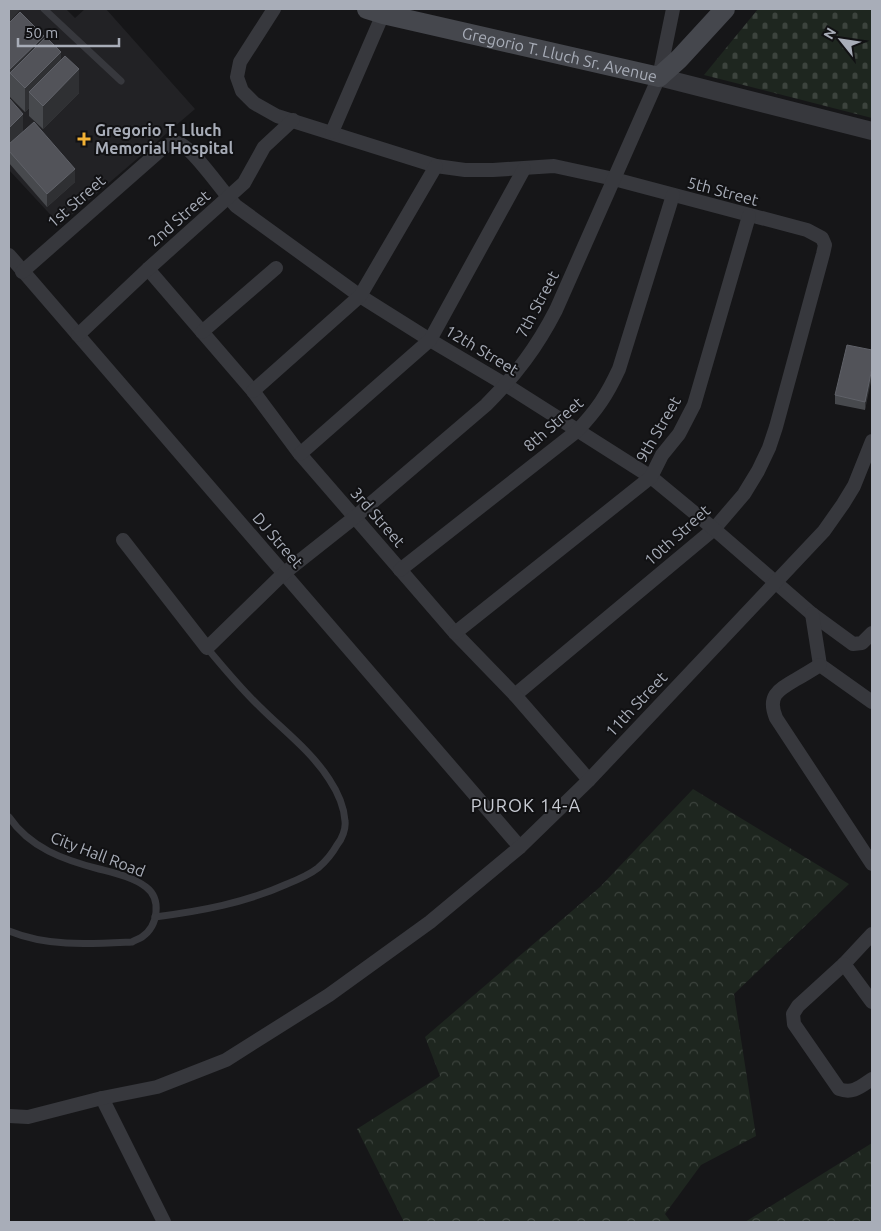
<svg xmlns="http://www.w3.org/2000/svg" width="881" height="1231" viewBox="0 0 881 1231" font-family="Ubuntu,sans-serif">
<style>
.built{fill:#222225}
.forest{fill:url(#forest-crowns)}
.cemetery{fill:url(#cemetery-stones)}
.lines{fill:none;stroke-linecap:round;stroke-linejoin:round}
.service{stroke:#37383d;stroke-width:7}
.minor{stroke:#37383d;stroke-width:14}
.tertiary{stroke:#37383d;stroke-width:18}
.secondary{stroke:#45474d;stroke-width:20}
.wall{fill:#47494d}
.shaded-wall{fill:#2f3033}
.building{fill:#525359;stroke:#5f6168}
.poi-dot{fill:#f2b134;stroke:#111113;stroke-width:2}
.labels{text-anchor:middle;stroke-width:4;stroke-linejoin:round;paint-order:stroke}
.street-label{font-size:16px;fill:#a8adb8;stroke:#111113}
.poi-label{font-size:16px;font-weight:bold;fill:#a8adb8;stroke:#111113;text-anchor:start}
.neighbourhood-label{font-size:18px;letter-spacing:1px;fill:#c9ccd4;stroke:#111113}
</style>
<defs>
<pattern id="forest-crowns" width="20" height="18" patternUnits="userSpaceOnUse" patternTransform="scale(1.25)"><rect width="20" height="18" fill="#1e261f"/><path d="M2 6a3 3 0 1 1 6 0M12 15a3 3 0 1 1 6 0" fill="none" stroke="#3c433d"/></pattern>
<pattern id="cemetery-stones" width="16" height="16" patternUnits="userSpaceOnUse" patternTransform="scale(1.25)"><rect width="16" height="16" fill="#1e261f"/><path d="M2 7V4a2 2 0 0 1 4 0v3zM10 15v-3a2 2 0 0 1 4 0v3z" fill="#3c433d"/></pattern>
</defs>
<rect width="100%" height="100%" fill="#161618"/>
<path class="built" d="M9 9H66L75 18 85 9H106L195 109 60 225 9 170Z"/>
<g class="forest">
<path d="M693 789 849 884 734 994 756 1136 701 1165 665 1214 671 1222H404L357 1129 440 1076 425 1037 600 887Z"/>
<path d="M872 1143V1222H745Z"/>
</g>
<path class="cemetery" d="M758 9H872V118L704 75Z"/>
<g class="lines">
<g class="service">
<path d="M44 9 121 81"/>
<path d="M9 817C30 848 64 860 99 869 114 873 133 877 146 887 162 899 158 926 142 937 139 939 135 940 132 942 90 944 48 947 9 931"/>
<path d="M155 917C201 911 245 903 287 884 297 880 309 875 318 868 325 862 332 854 337 845 342 839 346 829 345 821 344 805 337 791 329 779 311 751 283 730 260 707 241 689 224 668 207 648"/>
</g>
<g class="minor">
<path d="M274 9 240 62 237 77 242 91 254 103 277 116 436 166 465 170H493L554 166 614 179 807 230 822 238 825 245 823 254 776 427 769 448 758 471 744 494 714 529 515 695"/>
<path d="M332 132 383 14"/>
<path d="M9 255 520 847"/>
<path d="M148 269 253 391 300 454 455 633 515 695 589 780"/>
<path d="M22 272 163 148C168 145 172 142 178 143 192 146 223 193 236 206L360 296 430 340 506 385 651 477 714 529 812 614 853 644 862 643 872 633"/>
<path d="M202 332 276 268"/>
<path d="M78 335 148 269 244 183 264 147 293 120"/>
<path d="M253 391 360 296 436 166"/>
<path d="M300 454 430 340 524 169"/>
<path d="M123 540 207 648 283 574 355 517 486 405C516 375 537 347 556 310L659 77 673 9"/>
<path d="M400 570 577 431C597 410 607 395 619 369L673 195"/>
<path d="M812 614 820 665 872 702"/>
<path d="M455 633 651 477 662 455 679 434 694 405 749 216"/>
<path d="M820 665C812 670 804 675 795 680 778 690 767 696 776 718L872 864"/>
<path d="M872 934 844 964 798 1006 793 1014 794 1024 839 1089C853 1094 860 1087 872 1079"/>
<path d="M844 964 872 1002"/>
<path d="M102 1098 164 1222"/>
<path d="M9 1116 28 1117 102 1098 157 1087 226 1060 329 995 430 922 520 847 589 780 824 531 843 504 854 486 872 441"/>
</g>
<path class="tertiary" d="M659 77 872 131"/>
<path class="secondary" id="s1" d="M367 9 383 14 659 77 679 59 725 9"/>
</g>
<g class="wall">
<path d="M9 23 44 40 61 60 79 93 43 129 29 116V108L25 112 10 97V92L9 94Z"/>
<path d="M9 98 23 131 75 182 47 207 9 163Z"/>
<path d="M872 350 865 410 835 404V395Z"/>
</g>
<g class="shaded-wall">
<path d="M9 9H21L9 22Z"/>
<path d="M44 36V60L10 73V92L9 94V70Z"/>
<path d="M61 52V76L29 92V108L25 112V88Z"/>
<path d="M79 69V93L43 129V106Z"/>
<path d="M23 114V138L9 151V128Z"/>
<path d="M75 169V182L47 207V194Z"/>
<path d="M872 368V377L865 410V402Z"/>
</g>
<g class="building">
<path d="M20 12 44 36 9 70V23Z"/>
<path d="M46 37 61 52 25 88 10 73Z"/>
<path d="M65 56 79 69 43 106 29 92Z"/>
<path d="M9 98 23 114 9 128Z"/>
<path d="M34 122 75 169 47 194 9 151V144Z"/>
<path d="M847 345 872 350V368L865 402 835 395Z"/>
</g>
<path class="poi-dot" d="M81.5 131.5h5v5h5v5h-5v5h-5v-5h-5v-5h5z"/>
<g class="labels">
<g class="street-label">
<text dy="6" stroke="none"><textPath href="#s1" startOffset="198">Gregorio T. Lluch Sr. Avenue</textPath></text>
<text transform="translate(723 191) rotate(15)" y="6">5th Street</text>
<text transform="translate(76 201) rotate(-41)" y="6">1st Street</text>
<text transform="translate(179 218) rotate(-41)" y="6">2nd Street</text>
<text transform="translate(537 304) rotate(-62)" y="6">7th Street</text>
<text transform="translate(482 350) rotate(31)" y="6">12th Street</text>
<text transform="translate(553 424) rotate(-41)" y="6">8th Street</text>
<text transform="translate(658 429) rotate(-60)" y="6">9th Street</text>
<text transform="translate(378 517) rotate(49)" y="6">3rd Street</text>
<text transform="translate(677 535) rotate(-42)" y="6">10th Street</text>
<text transform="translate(278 540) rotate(49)" y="6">DJ Street</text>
<text transform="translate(636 704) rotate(-47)" y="6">11th Street</text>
<text transform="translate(98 854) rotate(21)" y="6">City Hall Road</text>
</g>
<g class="poi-label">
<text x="95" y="136">Gregorio T. Lluch<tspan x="95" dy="18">Memorial Hospital</tspan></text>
</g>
<g class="neighbourhood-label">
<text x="526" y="812">PUROK 14-A</text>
</g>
</g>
<rect width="881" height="1231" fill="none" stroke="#a8adb8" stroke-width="20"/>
<g transform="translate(841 40) rotate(300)" stroke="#111113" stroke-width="4" paint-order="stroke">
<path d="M0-4L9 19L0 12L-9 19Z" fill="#a8adb8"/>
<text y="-8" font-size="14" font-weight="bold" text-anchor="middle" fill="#a8adb8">N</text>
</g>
<path d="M18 38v8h101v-8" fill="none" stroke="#a8adb8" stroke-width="2.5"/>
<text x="25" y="38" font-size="15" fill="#a8adb8" stroke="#111113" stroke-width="4" paint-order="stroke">50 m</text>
</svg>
